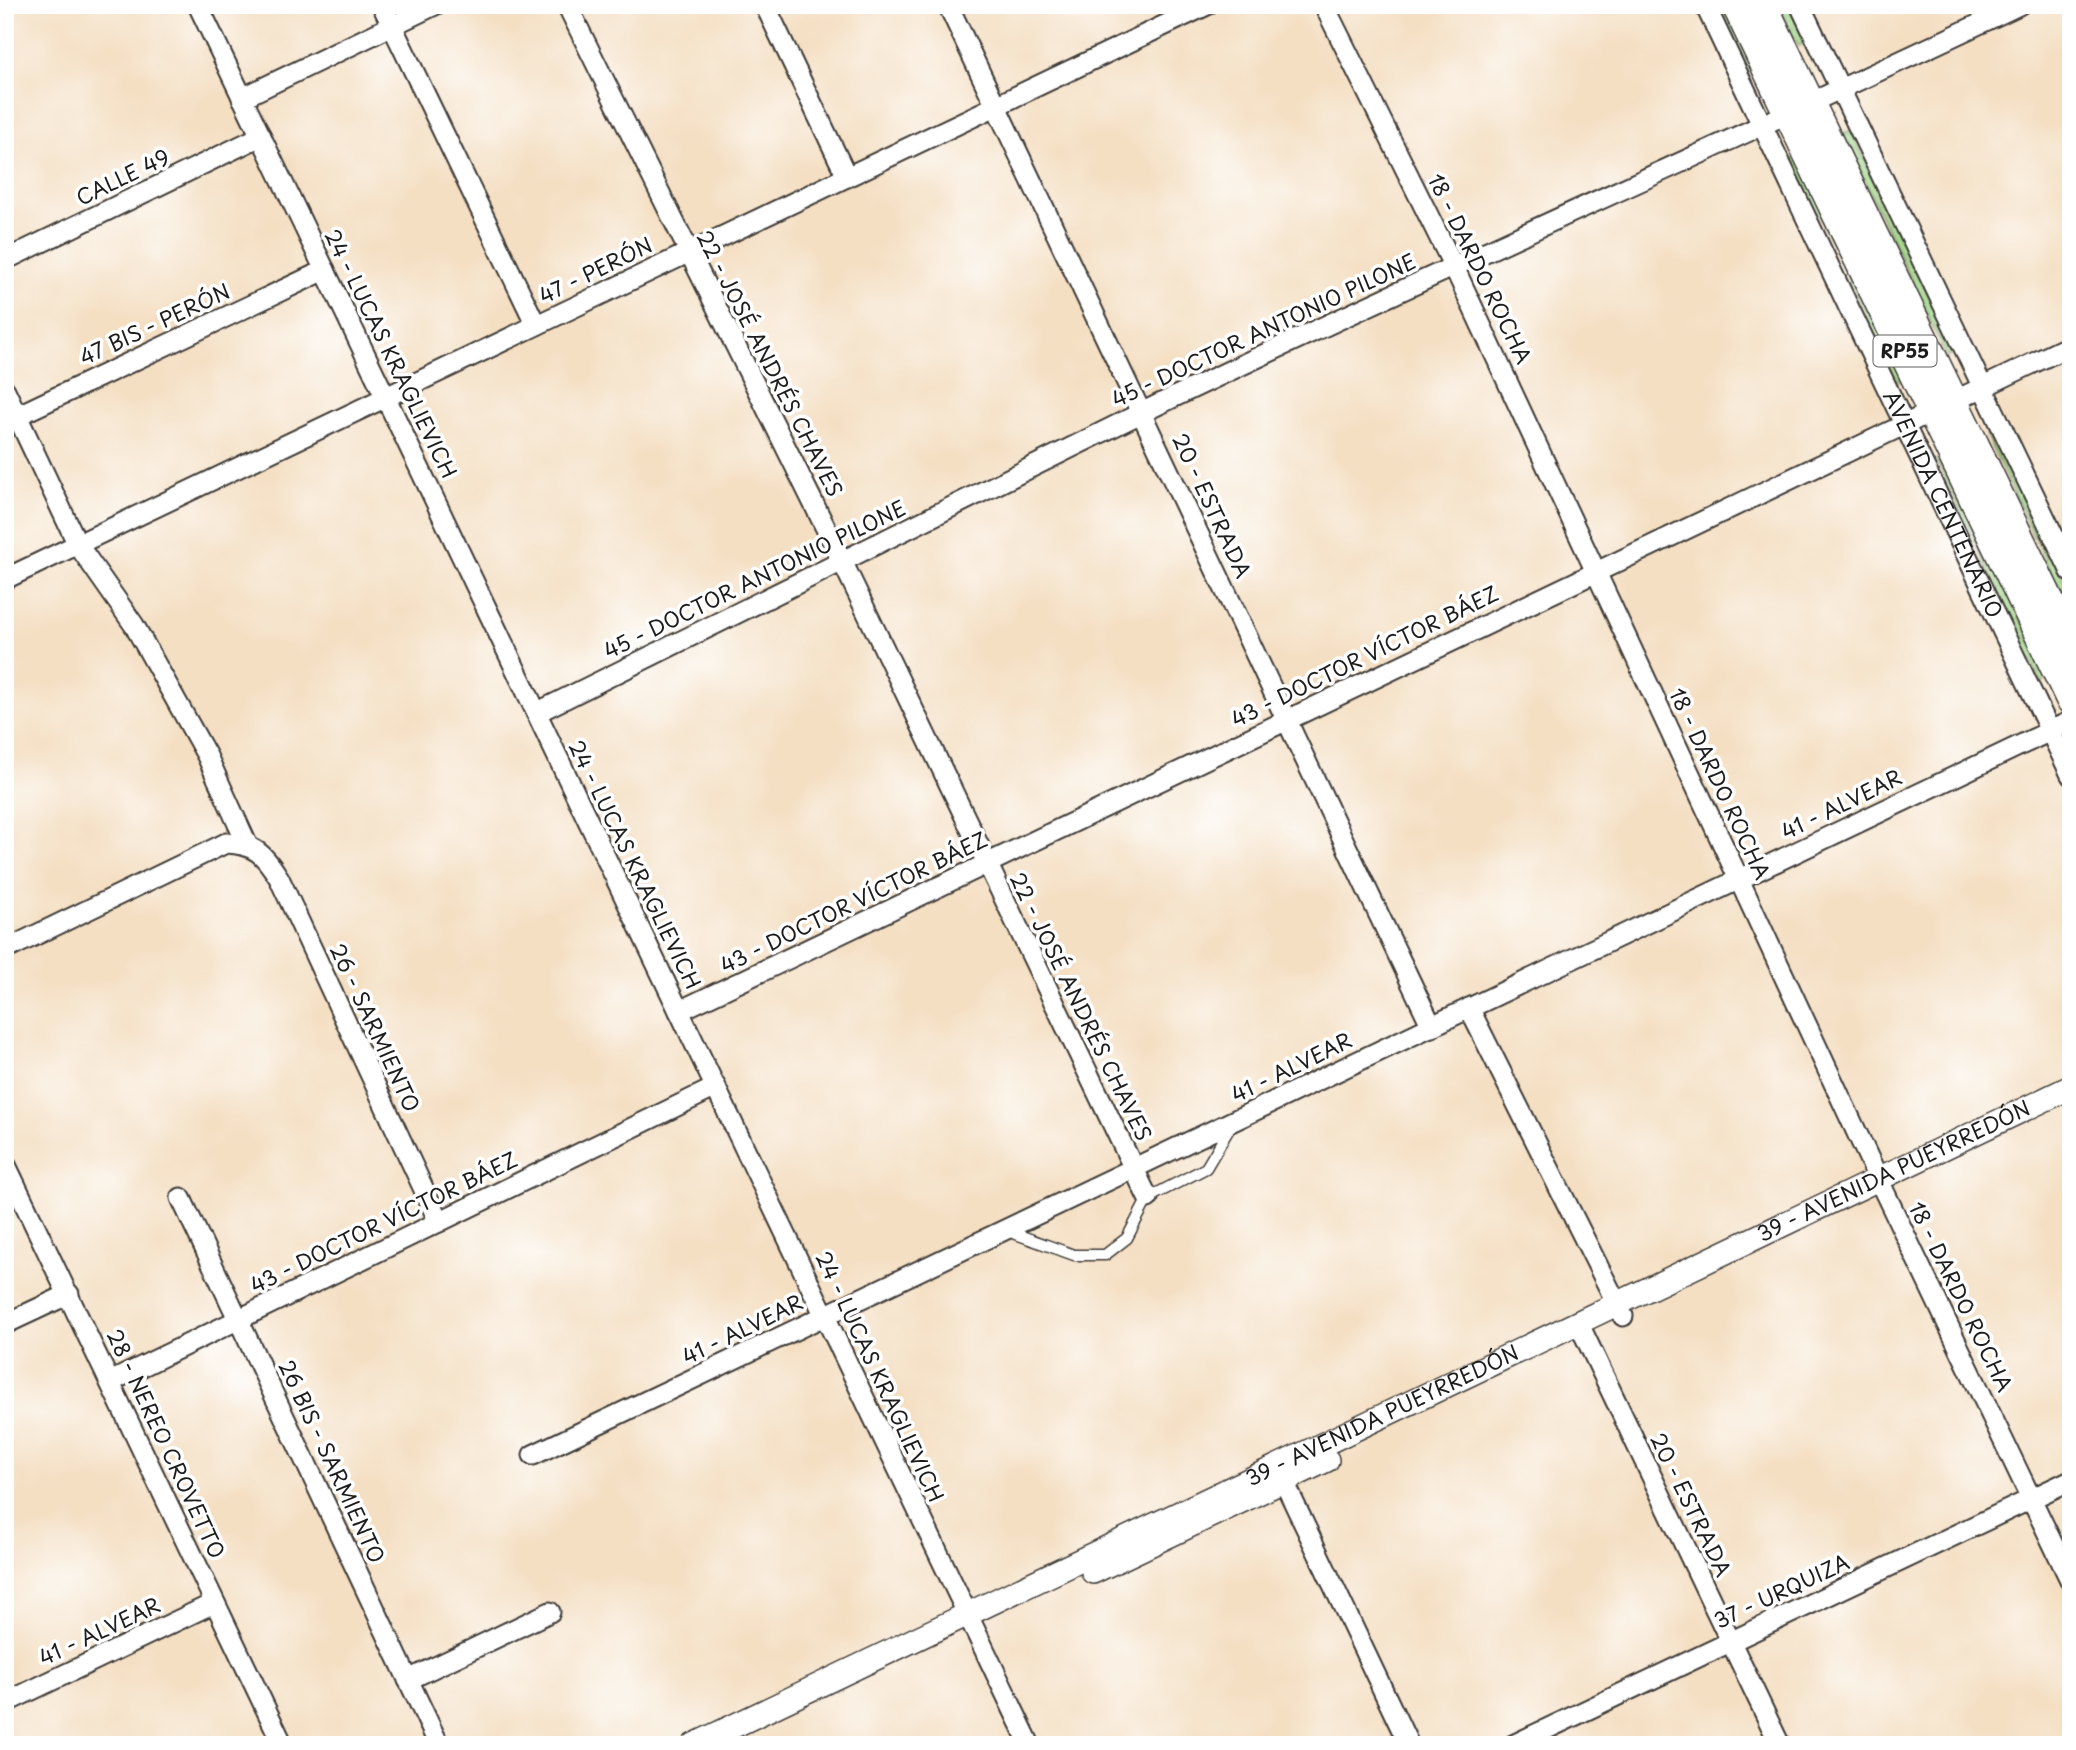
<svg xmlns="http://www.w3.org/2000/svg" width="2076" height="1750" viewBox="0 0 2076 1750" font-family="'Playpen Sans',sans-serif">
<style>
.grass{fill:url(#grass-tufts);stroke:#5d7850;stroke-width:2}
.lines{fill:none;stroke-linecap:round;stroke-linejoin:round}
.service-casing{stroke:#3c3935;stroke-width:13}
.minor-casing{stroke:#3c3935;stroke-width:23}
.tertiary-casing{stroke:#3c3935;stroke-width:26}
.primary-casing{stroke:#3c3935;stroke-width:33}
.service{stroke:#fff;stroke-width:10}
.minor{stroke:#fff;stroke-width:19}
.tertiary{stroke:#fff;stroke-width:23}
.primary{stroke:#fff;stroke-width:30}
.labels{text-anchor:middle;stroke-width:7;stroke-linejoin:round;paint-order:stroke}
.shield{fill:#fff;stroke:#606060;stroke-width:2}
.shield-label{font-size:19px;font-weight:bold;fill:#1c1c1c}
.street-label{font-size:21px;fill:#1c1c1c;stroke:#fff}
</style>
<defs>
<pattern id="grass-tufts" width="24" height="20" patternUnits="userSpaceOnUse" patternTransform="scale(1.75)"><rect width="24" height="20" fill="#9ed383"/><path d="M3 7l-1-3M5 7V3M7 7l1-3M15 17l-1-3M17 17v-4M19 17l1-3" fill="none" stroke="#88b571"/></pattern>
</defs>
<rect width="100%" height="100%" fill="#fff"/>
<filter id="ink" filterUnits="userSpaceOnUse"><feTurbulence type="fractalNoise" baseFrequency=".0143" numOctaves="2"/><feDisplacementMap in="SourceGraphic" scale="14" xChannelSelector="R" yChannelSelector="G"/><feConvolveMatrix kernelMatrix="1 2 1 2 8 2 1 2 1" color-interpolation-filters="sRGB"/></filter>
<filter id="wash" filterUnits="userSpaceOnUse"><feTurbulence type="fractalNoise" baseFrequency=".00686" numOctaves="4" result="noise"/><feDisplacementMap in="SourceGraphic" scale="28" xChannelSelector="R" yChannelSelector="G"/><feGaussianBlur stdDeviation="1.57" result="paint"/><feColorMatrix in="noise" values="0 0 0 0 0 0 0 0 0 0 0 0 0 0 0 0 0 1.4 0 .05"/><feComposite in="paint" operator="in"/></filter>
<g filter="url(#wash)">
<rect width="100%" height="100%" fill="#f4dfc3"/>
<g class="grass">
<path d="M1716 5H1727L1756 67 1747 72Z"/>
<path d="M1778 5H1789L1807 42 1798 46Z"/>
<path d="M1851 130 1956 353 1947 357 1842 134Z"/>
<path d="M1801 155 1906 378 1897 382 1792 159Z"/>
<path d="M1995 431 2071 592V615L1986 435Z"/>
<path d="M1945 456 2049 679 2041 683 1936 460Z"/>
</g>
</g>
<g filter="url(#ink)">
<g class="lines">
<g class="service-casing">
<path id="service" d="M1005 1230 1074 1255H1105L1127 1238 1148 1198 1206 1168 1232 1124"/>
</g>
<g class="minor-casing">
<g id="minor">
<path d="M198 5 1030 1745"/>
<path d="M382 5 536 325"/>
<path d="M567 5 843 563 1148 1198"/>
<path d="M765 5 847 177"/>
<path d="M948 5 1432 1027"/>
<path d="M1324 5 1454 267 1884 1191 2071 1582"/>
<path id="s1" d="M1705 5 2071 775"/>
<path d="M1800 5 2071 572"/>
<path d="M242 98 435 5"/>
<path d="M5 260 261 136"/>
<path d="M5 390 78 545 134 625 207 756 247 844"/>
<path d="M6 421 325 270"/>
<path d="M5 579 1207 5"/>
<path d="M536 713C739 614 940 511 1143 412 1433 272 1729 144 2019 5"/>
<path d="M5 950 226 843C255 844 264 854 279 878L439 1222"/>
<path d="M1469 1008 1623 1316"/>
<path d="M679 1011 2071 345"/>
<path d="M5 1163 283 1745"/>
<path d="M181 1198 439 1745"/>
<path d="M1578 1322 1780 1745"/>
<path d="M5 1324 69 1294"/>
<path d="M110 1382 716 1087"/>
<path d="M533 1455 2071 721"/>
<path d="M1277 1467 1409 1745"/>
<path d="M408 1680 550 1612"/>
<path d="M5 1703 214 1603"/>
<path d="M1513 1745 2071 1480"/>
</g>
</g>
<g class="tertiary-casing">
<g id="tertiary">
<path d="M1093 1572 1327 1460"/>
<path id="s2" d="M694 1745 2071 1087"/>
</g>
</g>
<g class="primary-casing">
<g id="primary">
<path d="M1737 5 2071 699"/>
<path d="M1762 5 2071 647"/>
</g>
</g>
<use href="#service" class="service"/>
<use href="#minor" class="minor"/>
<use href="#tertiary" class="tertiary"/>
<use href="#primary" class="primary"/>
</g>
</g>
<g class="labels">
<rect class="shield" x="1873.5" y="335.5" width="63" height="31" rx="5"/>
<g class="shield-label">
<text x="1905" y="358">RP55</text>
</g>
<g class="street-label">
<text transform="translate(123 178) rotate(-26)" y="7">CALLE 49</text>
<text transform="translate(1479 269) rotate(64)" y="7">18 - DARDO ROCHA</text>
<text transform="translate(596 271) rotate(-26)" y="7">47 - PERÓN</text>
<text transform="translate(155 325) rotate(-25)" y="7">47 BIS - PERÓN</text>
<text transform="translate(1264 331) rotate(-25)" y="7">45 - DOCTOR ANTONIO PILONE</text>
<text transform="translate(390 354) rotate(64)" y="7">24 - LUCAS KRAGLIEVICH</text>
<text transform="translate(769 364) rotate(63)" y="7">22 - JOSÉ ANDRÉS CHAVES</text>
<text dy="7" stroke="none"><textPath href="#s1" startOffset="553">AVENIDA CENTENARIO</textPath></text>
<text transform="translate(1211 506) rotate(65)" y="7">20 - ESTRADA</text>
<text transform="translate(755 580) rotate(-26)" y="7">45 - DOCTOR ANTONIO PILONE</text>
<text transform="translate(1365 657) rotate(-26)" y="7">43 - DOCTOR VÍCTOR BÁEZ</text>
<text transform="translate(1719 784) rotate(65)" y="7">18 - DARDO ROCHA</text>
<text transform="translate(1842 805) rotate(-26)" y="7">41 - ALVEAR</text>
<text transform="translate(634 865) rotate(64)" y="7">24 - LUCAS KRAGLIEVICH</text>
<text transform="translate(854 903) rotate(-26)" y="7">43 - DOCTOR VÍCTOR BÁEZ</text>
<text transform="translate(1080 1007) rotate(64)" y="7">22 - JOSÉ ANDRÉS CHAVES</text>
<text transform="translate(374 1028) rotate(65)" y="7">26 - SARMIENTO</text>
<text transform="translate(1292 1068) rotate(-26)" y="7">41 - ALVEAR</text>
<text dy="7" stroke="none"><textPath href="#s2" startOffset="1330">39 - AVENIDA PUEYRREDÓN</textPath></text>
<text transform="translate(384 1223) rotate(-26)" y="7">43 - DOCTOR VÍCTOR BÁEZ</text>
<text transform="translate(1960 1297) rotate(64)" y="7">18 - DARDO ROCHA</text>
<text transform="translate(743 1330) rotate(-26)" y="7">41 - ALVEAR</text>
<text transform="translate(879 1377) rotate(65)" y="7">24 - LUCAS KRAGLIEVICH</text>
<text dy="7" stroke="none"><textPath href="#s2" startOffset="763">39 - AVENIDA PUEYRREDÓN</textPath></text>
<text transform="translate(165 1444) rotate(65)" y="7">28 - NEREO CROVETTO</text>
<text transform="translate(331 1462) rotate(65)" y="7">26 BIS - SARMIENTO</text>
<text transform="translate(1690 1505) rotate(64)" y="7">20 - ESTRADA</text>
<text transform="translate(1782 1592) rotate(-25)" y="7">37 - URQUIZA</text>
<text transform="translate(100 1632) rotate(-25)" y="7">41 - ALVEAR</text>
</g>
</g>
<rect width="2076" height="1750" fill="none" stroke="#fff" stroke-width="28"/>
</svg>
